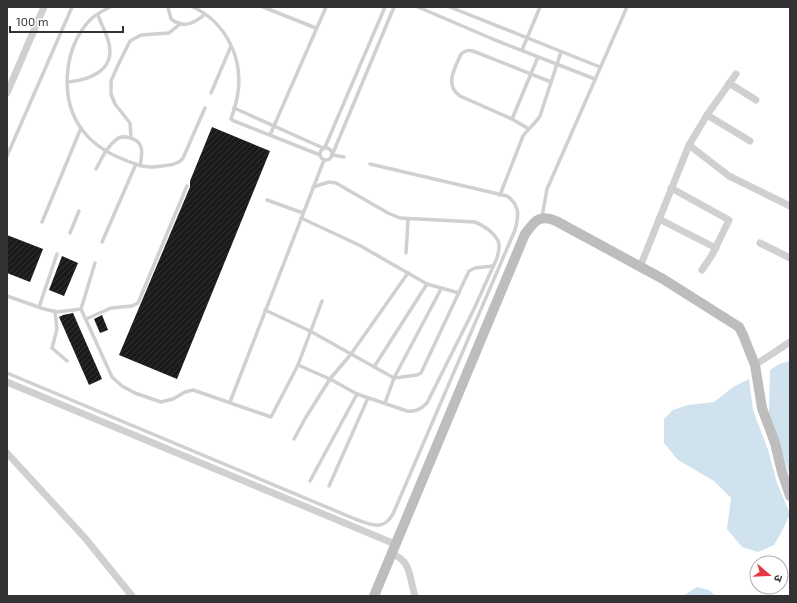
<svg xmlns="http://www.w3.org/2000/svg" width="797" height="603" viewBox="0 0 797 603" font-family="'Exo 2','Noto Sans Devanagari',sans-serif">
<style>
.water{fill:#cfe2ee}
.building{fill:url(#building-hatch)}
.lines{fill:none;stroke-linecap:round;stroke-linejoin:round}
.lane{stroke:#d0d0d0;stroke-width:3.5}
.street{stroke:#d0d0d0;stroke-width:7}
.secondary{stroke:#bdbdbd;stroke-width:10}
</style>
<defs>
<pattern id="building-hatch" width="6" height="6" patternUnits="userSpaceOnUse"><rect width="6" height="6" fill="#1a1a1a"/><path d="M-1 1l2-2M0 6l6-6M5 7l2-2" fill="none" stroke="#333"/></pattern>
</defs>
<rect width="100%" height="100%" fill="#fff"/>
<g class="water">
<path d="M790 361V477L769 412 770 370 779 364Z"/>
<path d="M749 379 753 410 768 450 777 483 790 514 782 531 774 545 758 552 742 547 727 529 731 498 714 481 678 460 664 443V419L673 410 688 405 714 402 733 387Z"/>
<path d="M697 587 709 590 715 596H683Z"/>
</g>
<g class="building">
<path d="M212 127 270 151 177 379 119 355 190 187V181Z"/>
<path d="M7 235 43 249 30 282 7 273Z"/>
<path d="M62 256 78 263 64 296 49 290Z"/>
<path d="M73 313 102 379 89 385 59 317 63 315Z"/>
<path d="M102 315 108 330 100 333 94 319Z"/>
</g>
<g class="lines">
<g class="lane">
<path d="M110 7C104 10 95 15 90 20 63 49 59 100 83 131 94 145 109 154 125 160 137 165 148 169 161 166 169 165 178 165 183 158L205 108"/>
<path d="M168 7 171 19C184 29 195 23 205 14"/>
<path d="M193 7C225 22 243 57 238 92 237 101 234 110 231 119L234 121 320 155"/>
<path d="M263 7 316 28"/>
<path d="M418 7 495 40 595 79"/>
<path d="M450 7 600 67"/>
<path d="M522 50 540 7"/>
<path d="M68 82C90 80 115 70 109 44 107 34 101 24 98 15"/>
<path d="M211 93 231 46"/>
<path d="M234 108 323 148"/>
<path d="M512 119 538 57"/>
<path d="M529 129 512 119 460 96C444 85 455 68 461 54 466 50 468 50 473 51L551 82"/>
<path d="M270 135 326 7"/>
<path d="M131 138 130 123 115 104 111 94V81L118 65 130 41 141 35 169 33 180 24"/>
<path d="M325 147 385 7"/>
<circle cx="326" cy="154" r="6"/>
<path d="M333 153 394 7"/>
<path d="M333 155 344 157"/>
<path d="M7 156 72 7"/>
<path d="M96 169C102 158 107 146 117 139 124 134 139 139 141 147 143 152 141 160 140 166"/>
<path d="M500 195 523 136C528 129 535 124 540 116L561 52"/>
<path d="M267 200 303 213"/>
<path d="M542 217 547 189 627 7"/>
<path d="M301 218 359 245 427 284 459 293"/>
<path d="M42 222 81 128"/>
<path d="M70 233 79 211"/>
<path d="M102 242 136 164"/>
<path d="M406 253 408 220"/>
<path d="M95 263 81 309 112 377 122 386 135 393 161 402 173 399 185 392 193 390 271 417 298 365 322 301"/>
<path d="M7 296 44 309 57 312 81 309"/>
<path d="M39 307 57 254"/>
<path d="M265 310 310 331 394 378 417 375 421 373 469 271 475 268 493 266"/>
<path d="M55 311 57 329 52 348 67 361"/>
<path d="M86 319 111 308 132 306 138 303 187 186"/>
<path d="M298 365 330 379 357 394 407 411C416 412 421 409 427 403L474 309 497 258C501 244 500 240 489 230 484 227 481 224 475 222L400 218 388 213 336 183 329 182 313 187"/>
<path d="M374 367 427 284"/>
<path d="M7 373 355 519C370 524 383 532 393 514L515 230C519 216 520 205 507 196L370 164"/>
<path d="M230 402 324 160"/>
<path d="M385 403 394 378 441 289"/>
<path d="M294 439 306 417 330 379 351 354 408 273"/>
<path d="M310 481 357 394"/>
<path d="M329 486 368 398"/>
</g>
<g class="street">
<path d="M729 83 756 100"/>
<path d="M7 93 44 7"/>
<path d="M707 115 750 141"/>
<path d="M689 145 729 176 790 206"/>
<path d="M671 188 729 220 712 255 702 270"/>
<path d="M659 219 716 248"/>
<path d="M760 243 790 258"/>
<path d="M640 267 689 145 707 115 736 74"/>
<path d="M755 365 790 342"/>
<path d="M7 382 395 544"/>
<path d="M7 453 85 538 132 596"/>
<path d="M392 554C412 561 409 578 415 596"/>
</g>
<path class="secondary" d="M374 596 525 234C535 221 539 214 556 221L663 279 739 327 743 335 755 365 762 408 775 443 782 472 790 496"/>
</g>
<rect width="797" height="603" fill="none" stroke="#333333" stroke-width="16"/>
<g transform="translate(769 575) rotate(109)"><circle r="19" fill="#ffffff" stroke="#adadad"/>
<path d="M0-3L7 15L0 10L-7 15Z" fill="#e63946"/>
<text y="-6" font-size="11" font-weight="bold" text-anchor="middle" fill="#333333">उ</text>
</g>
<path d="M10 26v6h113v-6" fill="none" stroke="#333333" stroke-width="2"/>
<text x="16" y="26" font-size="12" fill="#333333" stroke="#ffffff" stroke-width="3" paint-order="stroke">100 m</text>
</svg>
